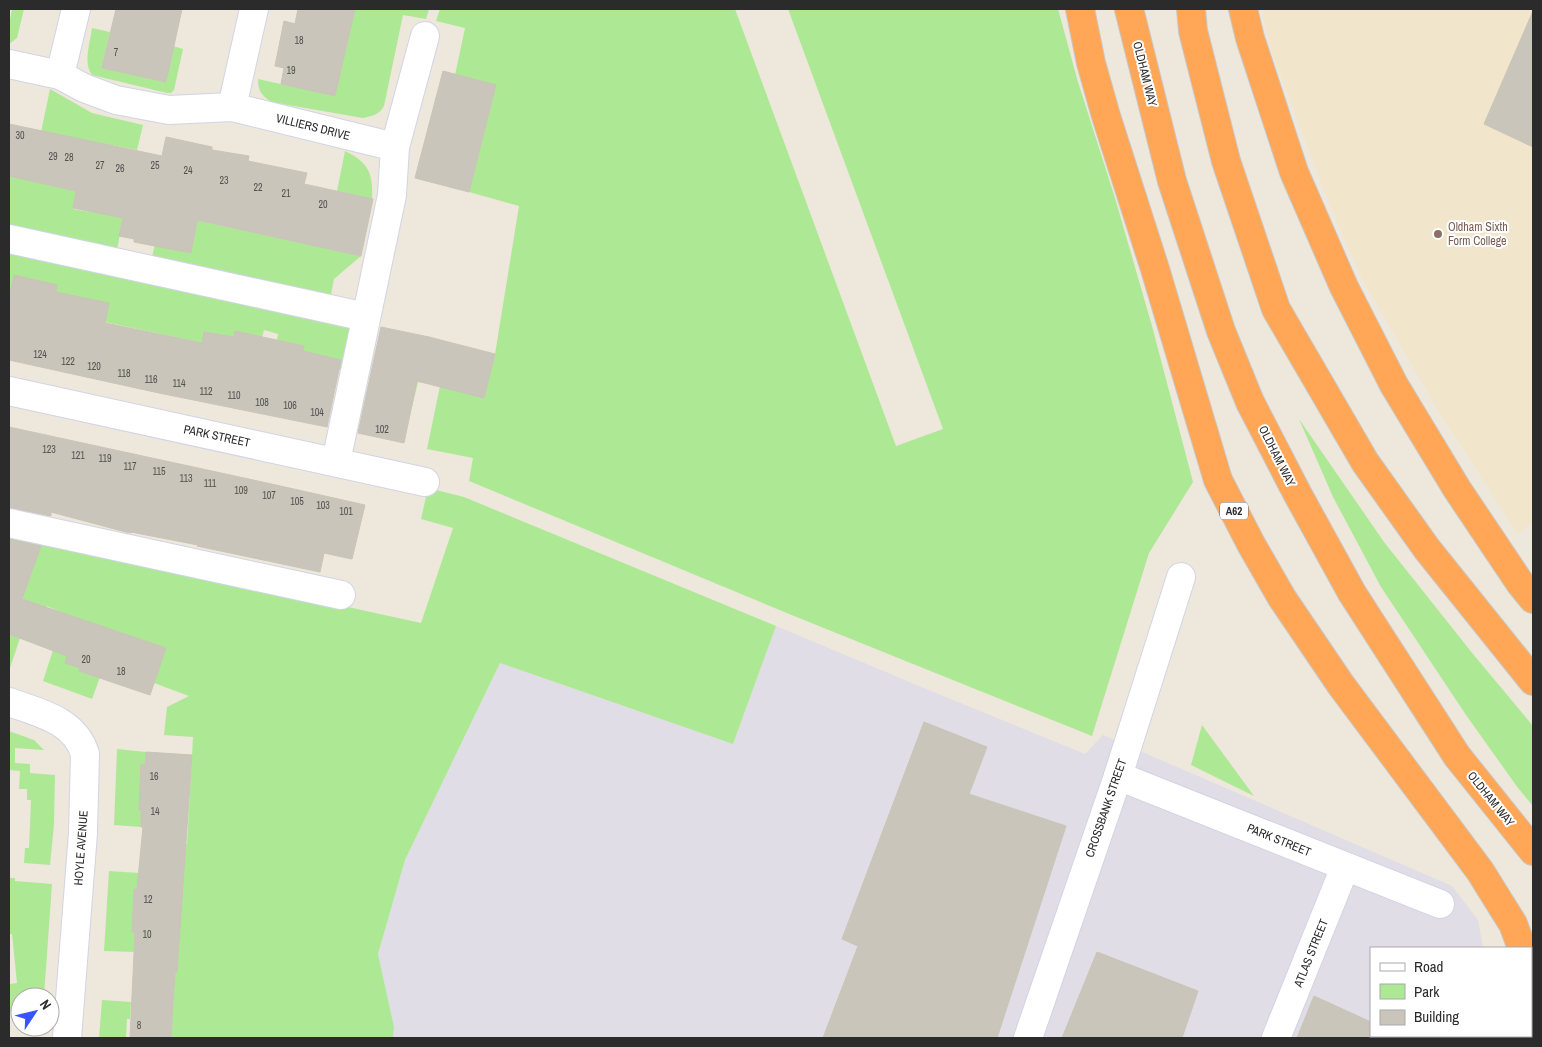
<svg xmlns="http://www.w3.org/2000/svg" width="1542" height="1047" viewBox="0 0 1542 1047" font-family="'Archivo Narrow',sans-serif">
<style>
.industrial{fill:#e0dde6}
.education{fill:#f1e6cb}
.green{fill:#ade995}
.building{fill:#c9c5bb;stroke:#cac4b6}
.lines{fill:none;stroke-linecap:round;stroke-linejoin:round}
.minor-casing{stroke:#d1d4e5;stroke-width:30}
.highway-casing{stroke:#c8c8c8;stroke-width:30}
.minor{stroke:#fff;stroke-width:28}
.highway{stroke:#ffa756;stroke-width:28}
.education-dot{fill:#8d6e63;stroke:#fff;stroke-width:2}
.labels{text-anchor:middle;stroke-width:4;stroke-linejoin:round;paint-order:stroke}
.number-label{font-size:10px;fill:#52524f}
.shield{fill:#fff;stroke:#6b6b6b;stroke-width:1}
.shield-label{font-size:11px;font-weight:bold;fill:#2b2b2b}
.street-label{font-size:12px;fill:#2b2b2b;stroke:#fff}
.education-label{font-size:12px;fill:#785e54;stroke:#fff;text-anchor:start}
</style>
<rect width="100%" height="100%" fill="#eee7dc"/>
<path class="industrial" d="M776 626 931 691 1085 754 1103 735 1452 886 1478 920 1483 948H1371V1036H1482V1038H393L394 1027 378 954 405 860 500 663 733 744Z"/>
<path class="education" d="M1261 9H1533V521L1518 534 1440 414 1361 277 1324 191 1271 50Z"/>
<g class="green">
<path d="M12 9H24L17 38 9 44V25Z"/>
<path d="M355 9H429L426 19 403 15 384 106C379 115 372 116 363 118L271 102C262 95 258 92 258 79L335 96Z"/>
<path d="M440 9H735L896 446 943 429 788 9H1058L1078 82 1115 198 1152 326 1193 482 1149 553 1092 736 794 616 469 481 473 458 427 449 440 386 418 382 412 407 399 404 414 334 484 398 495 354 519 206 469 192 496 86 455 75 465 28 436 21Z"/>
<path d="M92 28 110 32 102 68 166 82 173 46 183 49 174 90 171 93H167L92 75C83 62 90 44 92 28Z"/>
<path d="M50 89 92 113 143 125 137 150 112 145 109 153 40 137Z"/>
<path d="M345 151C373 164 373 178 372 207L349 202 350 194 337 191Z"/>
<path d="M9 176 76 191 73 209 90 212 93 196 126 202 116 255 9 230Z"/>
<path d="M162 211 191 253 197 220 361 256 334 279 330 300 151 262Z"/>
<path d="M9 252 350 327 341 370 326 367 328 357 316 354 301 362 304 346 289 343 274 356 278 334 264 330 258 354 247 334 235 331 231 349 53 311 57 286 14 276 9 300Z"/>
<path d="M1299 419 1384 542 1473 654 1533 726V806L1518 788 1466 715 1381 587 1333 497Z"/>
<path d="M428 488 464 497 776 626 733 744 500 663 405 860 378 954 394 1027 393 1038H171L174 990 152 843 187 844 193 737 164 735 167 707 189 696 154 683 165 648 65 614 47 606 40 624 27 620 33 603 9 594V580L26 587 33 569 9 560V533L421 623 453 528 421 519Z"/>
<path d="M9 634 20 638 9 671Z"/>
<path d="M54 647 69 652 80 668 79 671 100 677 92 699 43 681Z"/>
<path d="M1202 725 1254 796 1191 765Z"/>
<path d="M9 731 34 740 44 750 15 748V763L30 764V773L55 775 54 824 50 865 24 863 25 848H29L31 800H27V789H19L20 771 9 770Z"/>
<path d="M117 749 146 752 145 765 142 764 139 810H141V827L114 825Z"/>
<path d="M109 871 139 873 137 889H134L132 932H135L134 952 104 951Z"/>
<path d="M9 878H15V881L52 884 44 996 20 997V1011L9 1012V984L17 983 12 934H9Z"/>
<path d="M102 1000 131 1002 130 1019H127L126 1038H99Z"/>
</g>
<g class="building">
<path d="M116 9H182L166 82 102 68Z"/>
<path d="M298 9H355L335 96 281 84 284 68 275 66 284 21 295 24Z"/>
<path d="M1533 11V147L1484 124Z"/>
<path d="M443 71 496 85 469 192 415 178Z"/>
<path d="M9 124 162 156 166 137 212 147V150L249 156 248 161 307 173 304 184 373 199 361 256 197 220 191 253 134 242V239L119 236 123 218 73 208 76 191 9 176Z"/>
<path d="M14 275 57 285 56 292 109 303 105 323 202 343 204 332 234 337 235 331 304 346 303 351 341 360 327 427 159 393 9 360V300Z"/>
<path d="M381 327 429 337 495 354 484 398 417 381 404 443 358 433Z"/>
<path d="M9 427 267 483 365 505 352 559 324 553 320 572 197 546 198 545 131 532V533L126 532 51 512V516L9 508Z"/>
<path d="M9 539 41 546 22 599 166 648 150 695 79 671 80 668 65 663 67 656 9 634Z"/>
<path d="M924 722 987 747 969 794 1066 826 997 1038H823L858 946 842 939Z"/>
<path d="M146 752 192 755 177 972H175L171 1038H130L135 932H132L134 889H137L143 827H141V810H139L141 764 145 765Z"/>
<path d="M1097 952 1198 991 1182 1038H1062Z"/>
<path d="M1314 996 1371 1022V1036H1402L1408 1038H1297Z"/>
</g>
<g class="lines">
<g class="minor-casing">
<g id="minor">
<path d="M9 64 60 75 84 88 116 100 169 110 232 107 395 147"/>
<path d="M60 75 76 9"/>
<path d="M232 107 254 9"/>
<path d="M9 239 366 317"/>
<path d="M9 391 425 482"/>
<path d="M336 462 392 195 395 147 425 36"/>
<path d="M9 523 341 595"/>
<path d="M9 702C39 713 75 720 85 754L83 833 67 1038"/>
<path d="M1118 776 1440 904"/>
<path d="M1028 1038 1118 776 1181 577"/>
<path d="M1276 1038 1345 867"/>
</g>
</g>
<g class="highway-casing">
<g id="highway">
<path d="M1080 9 1091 63 1106 116 1155 269 1218 480 1251 544 1282 598 1341 685 1480 871 1513 924 1522 948"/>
<path d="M1129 9 1172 181 1221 331 1250 402 1297 493 1352 593 1457 756 1533 851"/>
<path d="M1191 9 1193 31 1226 161 1276 309 1365 462 1427 549 1533 681"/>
<path d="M1243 9 1250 38 1294 172 1344 287 1394 385 1457 489 1520 583 1533 599"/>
<path d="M1531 996 1533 1016"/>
</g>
</g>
<use href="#minor" class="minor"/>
<use href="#highway" class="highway"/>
</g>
<circle class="education-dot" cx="1438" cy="234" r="5"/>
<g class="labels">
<g class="number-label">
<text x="299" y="44">18</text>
<text x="116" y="56">7</text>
<text x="291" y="74">19</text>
<text x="20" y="139">30</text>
<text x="53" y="160">29</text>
<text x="69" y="161">28</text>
<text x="100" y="169">27</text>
<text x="155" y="169">25</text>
<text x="120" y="172">26</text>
<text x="188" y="174">24</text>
<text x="224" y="184">23</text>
<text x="258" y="191">22</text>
<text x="286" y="197">21</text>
<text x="323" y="208">20</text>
<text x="40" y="358">124</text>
<text x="68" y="365">122</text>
<text x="94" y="370">120</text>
<text x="124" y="377">118</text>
<text x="151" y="383">116</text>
<text x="179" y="387">114</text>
<text x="206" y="395">112</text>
<text x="234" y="399">110</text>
<text x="262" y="406">108</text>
<text x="290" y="409">106</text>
<text x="317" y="416">104</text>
<text x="382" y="433">102</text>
<text x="49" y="453">123</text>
<text x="78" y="459">121</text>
<text x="105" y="462">119</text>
<text x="130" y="470">117</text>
<text x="159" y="475">115</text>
<text x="186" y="482">113</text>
<text x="210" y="487">111</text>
<text x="241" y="494">109</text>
<text x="269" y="499">107</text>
<text x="297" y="505">105</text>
<text x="323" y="509">103</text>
<text x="346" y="515">101</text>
<text x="86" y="663">20</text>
<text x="121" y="675">18</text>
<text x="154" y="780">16</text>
<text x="155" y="815">14</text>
<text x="148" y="903">12</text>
<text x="147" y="938">10</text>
<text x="139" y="1029">8</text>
</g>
<rect class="shield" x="1220" y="502.5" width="28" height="17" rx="4"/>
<g class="shield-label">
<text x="1234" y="515">A62</text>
</g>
<g class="street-label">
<text transform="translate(1145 74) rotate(76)" y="4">OLDHAM WAY</text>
<text transform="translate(313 127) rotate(14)" y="4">VILLIERS DRIVE</text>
<text transform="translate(217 436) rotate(12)" y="4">PARK STREET</text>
<text transform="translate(1277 456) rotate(63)" y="4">OLDHAM WAY</text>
<text transform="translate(1491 799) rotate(51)" y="4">OLDHAM WAY</text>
<text transform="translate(1106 808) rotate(-71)" y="4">CROSSBANK STREET</text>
<text transform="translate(1279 840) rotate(22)" y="4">PARK STREET</text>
<text transform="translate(81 848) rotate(-86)" y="4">HOYLE AVENUE</text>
<text transform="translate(1311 953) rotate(-68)" y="4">ATLAS STREET</text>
</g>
<g class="education-label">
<text x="1448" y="231">Oldham Sixth<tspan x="1448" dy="14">Form College</tspan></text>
</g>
</g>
<rect width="1542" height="1047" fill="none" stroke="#2b2b2b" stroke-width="20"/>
<rect x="1370" y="947" width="162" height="90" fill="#ffffff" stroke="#aaaaaa"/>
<rect x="1380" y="963" width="25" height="8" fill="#ffffff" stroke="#aaaaaa"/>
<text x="1414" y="972" font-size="15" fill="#2b2b2b">Road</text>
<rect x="1380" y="984" width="25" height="15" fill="#ade995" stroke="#aaaaaa"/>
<text x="1414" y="997" font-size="15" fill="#2b2b2b">Park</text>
<rect x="1380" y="1010" width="25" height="15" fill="#c9c5bb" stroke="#aaaaaa"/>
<text x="1414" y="1022" font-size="15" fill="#2b2b2b">Building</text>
<g transform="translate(35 1012) rotate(55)"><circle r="24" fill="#ffffff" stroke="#aaaaaa"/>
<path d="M0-4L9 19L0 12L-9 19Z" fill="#3854ff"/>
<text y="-8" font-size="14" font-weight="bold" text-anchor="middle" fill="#2b2b2b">N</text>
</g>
</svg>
